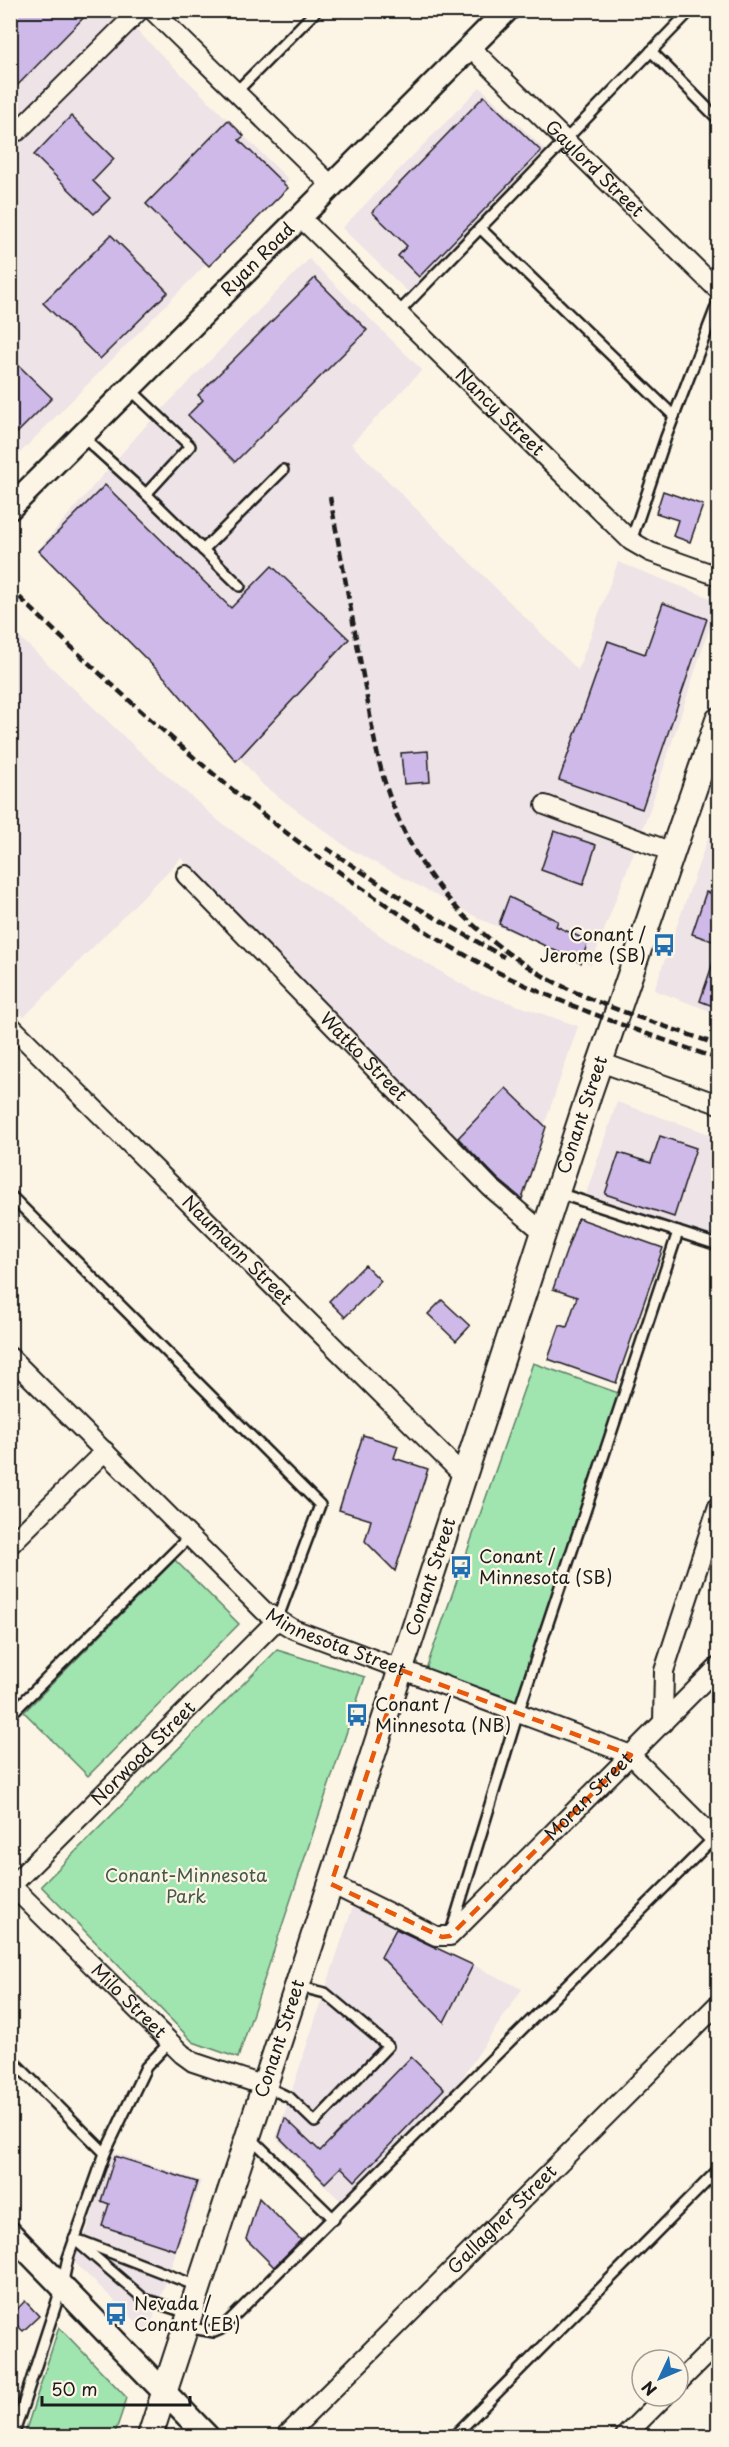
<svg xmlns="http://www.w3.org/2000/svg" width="729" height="2447" viewBox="0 0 729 2447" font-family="'Playpen Sans',sans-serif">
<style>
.built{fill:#eee3e6}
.green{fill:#a0e4af;stroke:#5e8066;stroke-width:1.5}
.building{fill:#ceb9e9;stroke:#1c1c1c;stroke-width:1.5}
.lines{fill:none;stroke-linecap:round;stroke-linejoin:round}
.service-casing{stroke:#1c1c1c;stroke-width:14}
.minor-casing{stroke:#1c1c1c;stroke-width:22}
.tertiary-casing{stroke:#1c1c1c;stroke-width:27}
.secondary-casing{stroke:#1c1c1c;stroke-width:28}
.service{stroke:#fcf5e5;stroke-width:9}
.minor{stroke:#fcf5e5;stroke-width:18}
.tertiary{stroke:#fcf5e5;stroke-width:22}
.secondary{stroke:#fcf5e5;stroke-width:24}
.rail{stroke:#1c1c1c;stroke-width:4.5;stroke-dasharray:9 4.5;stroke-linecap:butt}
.marked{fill:none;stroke:#e8590c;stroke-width:4.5;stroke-dasharray:12 8;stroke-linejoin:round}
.labels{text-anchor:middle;stroke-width:4.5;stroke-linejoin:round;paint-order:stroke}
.street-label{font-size:18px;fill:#1c1c1c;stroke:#fcf5e5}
.poi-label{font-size:18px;fill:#1c1c1c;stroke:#fcf5e5;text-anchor:start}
.park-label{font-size:18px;fill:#445848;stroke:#fcf5e5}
</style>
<rect width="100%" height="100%" fill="#fcf5e5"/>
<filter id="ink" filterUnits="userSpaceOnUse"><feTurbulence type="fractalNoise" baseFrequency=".0167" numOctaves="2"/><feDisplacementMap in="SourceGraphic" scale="12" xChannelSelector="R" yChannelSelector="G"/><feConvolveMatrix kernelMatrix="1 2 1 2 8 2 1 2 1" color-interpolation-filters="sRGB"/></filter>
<g filter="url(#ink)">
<g class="built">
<path d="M11 11H117L289 180 11 462Z"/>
<path d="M480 87 546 151 409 293 342 228Z"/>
<path d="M309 259 422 370 351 444 578 670 618 562 718 601 649 812 591 965 482 920 348 848 264 786 169 675 37 551 142 430Z"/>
<path d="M10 628 137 749 220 822 388 941 472 990 578 1026 518 1203 181 858 24 1017 11 1003Z"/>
<path d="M718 810V1014L654 990Z"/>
<path d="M617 1102 718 1137V1239L586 1194Z"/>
<path d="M353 1906 522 1989 450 2096 345 2205 276 2138Z"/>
<path d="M110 2151 201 2181 148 2333 73 2261 88 2228Z"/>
</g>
<g class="green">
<path d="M533 1363 624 1395 517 1701 426 1669Z"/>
<path d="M175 1560 239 1624 88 1776 24 1712Z"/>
<path d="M277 1650 365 1677 238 2058 193 2042 41 1886Z"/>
<path d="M59 2327 127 2398 114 2436H24Z"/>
</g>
<g class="building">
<path d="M10 10H91L10 93Z"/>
<path d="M484 96 541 151 419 277 398 256 407 246 372 212Z"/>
<path d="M71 116 114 159 93 181 110 198 94 214 34 155Z"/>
<path d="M228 120 244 136 239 140 288 188 209 266 146 204Z"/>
<path d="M111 235 168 292 100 359 43 303Z"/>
<path d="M315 278 367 330 235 462 188 415 203 400 198 395Z"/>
<path d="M10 357 52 398 10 440Z"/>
<path d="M105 485 231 608 272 566 349 639 236 761 165 678 39 551Z"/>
<path d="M663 491 703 505 690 542 673 536 678 520 656 513Z"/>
<path d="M663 603 707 619 642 809 559 780 608 641 645 654Z"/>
<path d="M428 751 430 782 404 784 401 753Z"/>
<path d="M554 831 596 845 583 885 541 870Z"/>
<path d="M706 892 718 896V943L692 934Z"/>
<path d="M509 897 558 921 556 926 588 941 581 963 499 924Z"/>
<path d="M716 954 718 955V1008L700 1001Z"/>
<path d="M506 1088 546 1127 522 1199 498 1179 458 1138Z"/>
<path d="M660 1136 696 1148 674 1217 605 1194 619 1153 651 1163Z"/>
<path d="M578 1218 663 1248 616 1383 548 1359 560 1325 567 1327 577 1297 553 1289Z"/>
<path d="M365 1265 381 1281 345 1317 329 1301Z"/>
<path d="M442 1300 470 1326 456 1341 428 1314Z"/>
<path d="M363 1435 398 1446 394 1458 428 1469 395 1571 365 1541 371 1520 339 1510Z"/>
<path d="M396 1929 473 1965 444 2022 381 1957Z"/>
<path d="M411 2057 444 2089 355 2181 341 2167 325 2183 279 2137 285 2118 320 2151Z"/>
<path d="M115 2156 197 2182 175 2250 102 2226 109 2204 101 2201Z"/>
<path d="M259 2198 301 2240 274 2267 246 2239Z"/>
<path d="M25 2301 39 2316 23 2331 10 2319V2316Z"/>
</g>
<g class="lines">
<g class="service-casing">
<g id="service">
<path d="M651 51 718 119"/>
<path d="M236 92 317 10"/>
<path d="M480 228 674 416"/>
<path d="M398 313 691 10"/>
<path d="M130 389 190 446 146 494"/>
<path d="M83 437 146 494 240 586"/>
<path d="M631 541 666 437 718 302"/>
<path d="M203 550 283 470"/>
<path d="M558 1193 718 1245"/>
<path d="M10 1195 320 1505 277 1620"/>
<path d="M10 1715 190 1536"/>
<path d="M452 1929 518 1713 678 1232"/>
<path d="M10 2058 105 2153"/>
<path d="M267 2087 290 2098 315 2122 388 2046 325 1993 297 1986"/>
<path d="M250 2137 334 2219"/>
<path d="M74 2239 144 2299 188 2313"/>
<path d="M81 2241 197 2286"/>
<path d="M186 2327 214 2332 221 2329 715 1837"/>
<path d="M13 2436 62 2286 68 2258 105 2153 146 2067 170 2042"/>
<path d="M454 2436 718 2170"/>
</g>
</g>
<g class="minor-casing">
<g id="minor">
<path d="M152 10 332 186"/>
<path id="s1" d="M470 47 718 290"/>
<path d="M18 131 140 10"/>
<path id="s2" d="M301 218 631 541 650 552 718 576"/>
<path d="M545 805 672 852"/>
<path id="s3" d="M186 875 490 1187 543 1232"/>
<path id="s4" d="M10 1025 464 1476"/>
<path d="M600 1062 718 1104"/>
<path id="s5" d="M10 1357 264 1611 293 1629 631 1755 718 1842"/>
<path d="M10 1545 105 1451"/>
<path d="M663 1723 664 1671 718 1506"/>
<path id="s6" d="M331 1884 436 1936H450L718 1667"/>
<path id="s7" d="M12 1886 182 2054 193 2062 265 2086"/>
<path id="s8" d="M10 1887 277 1620"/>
<path d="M678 2383 718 2343"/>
<path id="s9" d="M286 2436 718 2004"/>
<path d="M625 2436 665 2396"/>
</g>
</g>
<g class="tertiary-casing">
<g id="tertiary">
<path id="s10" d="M10 508 507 10"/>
<path d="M10 2233 207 2436"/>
</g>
</g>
<g class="secondary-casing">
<g id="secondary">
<path id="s11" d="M150 2436 589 1094 718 720"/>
</g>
</g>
<use href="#service" class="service"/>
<use href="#minor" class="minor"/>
<use href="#tertiary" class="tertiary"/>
<use href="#secondary" class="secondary"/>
<g class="rail">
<path d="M330 497C341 557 352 616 363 676 369 707 373 739 381 769 407 864 461 928 545 977 599 1007 661 1024 718 1045"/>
<path d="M10 588C123 698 242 806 372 895 403 916 434 938 467 956 547 1000 633 1029 718 1059"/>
<path d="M326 848 406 901 504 957"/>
</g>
</g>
</g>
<path class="marked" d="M401 1670 631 1755 450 1936 442 1937 331 1884Z"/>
<defs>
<g id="bus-bare" transform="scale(1.8)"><path d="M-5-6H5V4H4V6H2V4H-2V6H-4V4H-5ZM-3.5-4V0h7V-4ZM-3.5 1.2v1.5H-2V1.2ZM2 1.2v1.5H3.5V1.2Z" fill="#1f6fb2" stroke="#fcf5e5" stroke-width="2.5" paint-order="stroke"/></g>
</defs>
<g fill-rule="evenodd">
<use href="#bus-bare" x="664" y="945"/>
<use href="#bus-bare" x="461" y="1567"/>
<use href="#bus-bare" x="357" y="1715"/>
<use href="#bus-bare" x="116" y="2314"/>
</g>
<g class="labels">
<g class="street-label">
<text dy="6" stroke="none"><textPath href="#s1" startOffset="174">Gaylord Street</textPath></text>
<text dy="6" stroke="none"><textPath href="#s10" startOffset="351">Ryan Road</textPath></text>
<text dy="6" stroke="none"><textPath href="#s2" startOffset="278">Nancy Street</textPath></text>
<text dy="6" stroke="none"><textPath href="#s3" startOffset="254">Watko Street</textPath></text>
<text dy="6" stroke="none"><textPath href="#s11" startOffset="1390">Conant Street</textPath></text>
<text dy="6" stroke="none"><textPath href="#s4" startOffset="320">Naumann Street</textPath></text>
<text dy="6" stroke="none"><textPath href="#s11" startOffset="904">Conant Street</textPath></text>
<text dy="6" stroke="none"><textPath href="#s5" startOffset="438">Minnesota Street</textPath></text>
<text dy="6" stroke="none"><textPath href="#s8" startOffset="189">Norwood Street</textPath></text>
<text dy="6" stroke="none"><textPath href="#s6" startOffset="328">Moran Street</textPath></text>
<text dy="6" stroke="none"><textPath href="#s7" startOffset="164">Milo Street</textPath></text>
<text dy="6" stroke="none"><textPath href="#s11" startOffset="418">Conant Street</textPath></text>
<text dy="6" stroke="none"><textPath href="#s9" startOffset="306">Gallagher Street</textPath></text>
</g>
<g class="poi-label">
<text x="646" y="941" text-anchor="end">Conant /<tspan x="646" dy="21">Jerome (SB)</tspan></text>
<text x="479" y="1563">Conant /<tspan x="479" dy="21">Minnesota (SB)</tspan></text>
<text x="375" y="1711">Conant /<tspan x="375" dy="21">Minnesota (NB)</tspan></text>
<text x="134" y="2310">Nevada /<tspan x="134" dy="21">Conant (EB)</tspan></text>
</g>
<g class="park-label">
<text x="186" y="1882">Conant-Minnesota<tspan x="186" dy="21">Park</tspan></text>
</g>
</g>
<rect width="729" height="2447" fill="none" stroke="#fcf5e5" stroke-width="36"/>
<rect x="18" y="18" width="693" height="2411" fill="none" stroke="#1c1c1c" stroke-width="2" filter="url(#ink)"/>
<g transform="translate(660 2378) rotate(226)"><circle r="28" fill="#fcf5e5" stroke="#a29e95" stroke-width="1.5"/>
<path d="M0-4.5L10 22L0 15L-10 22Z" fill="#1f6fb2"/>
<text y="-9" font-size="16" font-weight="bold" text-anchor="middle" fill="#1c1c1c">N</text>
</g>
<path d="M42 2396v9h148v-9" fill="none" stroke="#1c1c1c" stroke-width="3"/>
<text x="51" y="2396" font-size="18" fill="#1c1c1c" stroke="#fcf5e5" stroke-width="4.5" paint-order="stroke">50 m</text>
</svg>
